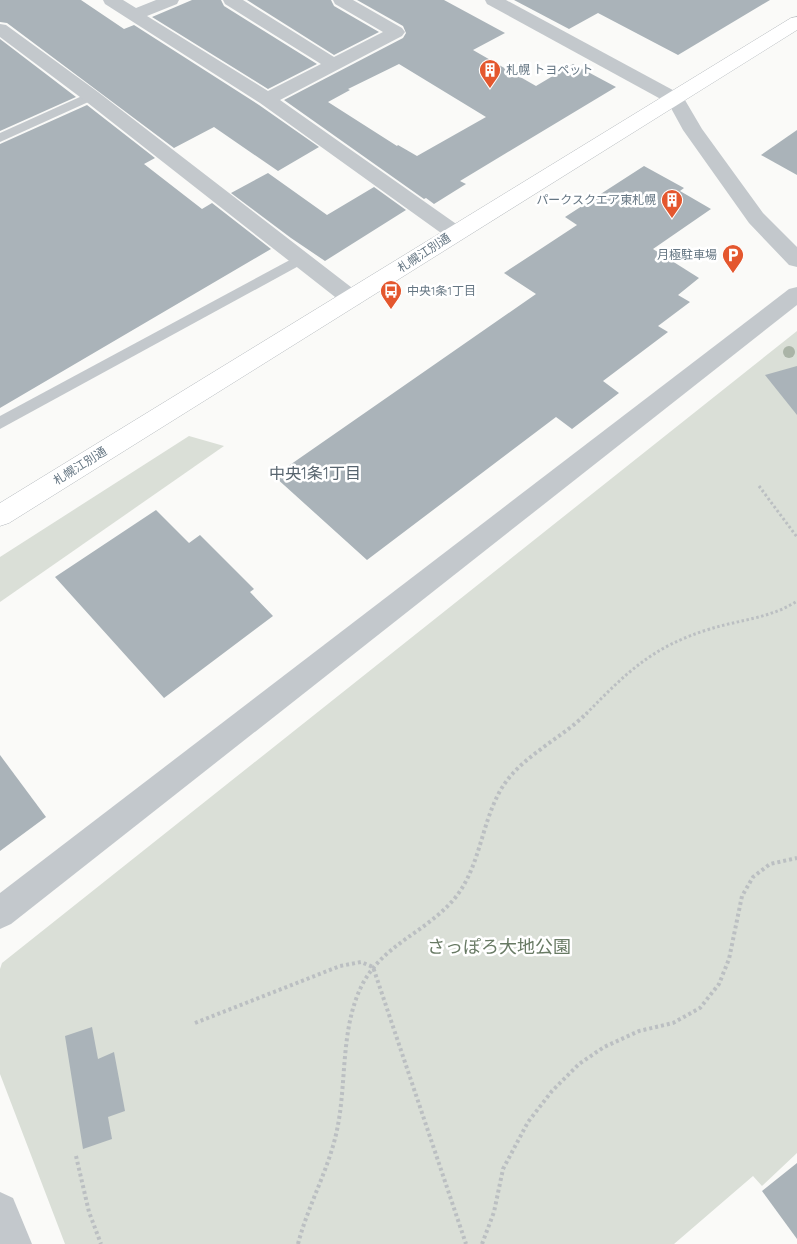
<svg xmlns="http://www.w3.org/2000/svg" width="797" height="1244" viewBox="0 0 797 1244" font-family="Quicksand,'Noto Sans JP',sans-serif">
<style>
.green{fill:#dadfd7}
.building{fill:#aab3b9;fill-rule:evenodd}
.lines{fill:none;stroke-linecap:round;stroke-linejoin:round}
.trunk-casing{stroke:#b4b9bd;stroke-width:1}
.path-far1{stroke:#bbbfc2;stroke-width:3;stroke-dasharray:2.5 2.5;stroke-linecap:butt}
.path{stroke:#bbbfc2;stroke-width:4;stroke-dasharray:3 3;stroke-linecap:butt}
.service{fill:#c3c8cc;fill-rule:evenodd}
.minor{fill:#c3c8cc;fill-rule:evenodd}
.tertiary{fill:#c3c8cc;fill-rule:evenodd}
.trunk{fill:#fff;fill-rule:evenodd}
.tree{fill:#aab4a7}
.labels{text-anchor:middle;stroke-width:5;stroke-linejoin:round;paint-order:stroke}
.far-poi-label{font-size:12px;fill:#657683;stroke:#fff;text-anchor:start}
.far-street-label{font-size:12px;fill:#657683;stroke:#fff}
.neighbourhood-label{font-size:16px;fill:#57646e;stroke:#fff}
.near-park-label{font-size:18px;fill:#687a64;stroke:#fff}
</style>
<rect width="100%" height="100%" fill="#fafaf8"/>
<g class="green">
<path d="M797 331V1153L762 1186 753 1176 674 1244H65L0 1074V969L2 963Z"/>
<path d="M189 436 224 446 0 602V557Z"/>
</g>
<g class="building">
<path d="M0 0H81L124 29 134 25 259 105 319 147 278 171 214 127 174 148 7 23 0 22Z"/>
<path d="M192 0H221L224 6 317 64 268 89 152 17Z"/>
<path d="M247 0H331L334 6 379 32 334 55Z"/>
<path d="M357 0H444L505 33 473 50 536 86 573 64 616 87 460 181 466 184 434 204 426 198 424 199 284 100 403 38 406 33 403 26ZM399 64 486 117 417 156 398 145 397 146 328 102 350 90 348 89Z"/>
<path d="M514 0H770L678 55 598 13 569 29Z"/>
<path d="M0 39 76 97 0 131Z"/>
<path d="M87 105 155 158 144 164 202 209 212 203 271 249 0 408V144Z"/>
<path d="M797 130V175L761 155Z"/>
<path d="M644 166 684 188 680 191 711 209 653 249 699 278 678 295 690 302 658 326 668 332 603 381 619 393 572 429 556 417 367 560 274 476 536 294 504 273 577 225 565 217Z"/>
<path d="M268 173 327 215 374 187 406 210 325 261 291 238 231 193Z"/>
<path d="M797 366V415L765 375Z"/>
<path d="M156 510 189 543 200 535 254 589 250 592 273 616 164 698 55 577Z"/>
<path d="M0 755 46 817 0 851Z"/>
<path d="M92 1027 98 1059 114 1052 125 1111 108 1117 112 1139 83 1149 65 1036Z"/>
<path d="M797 1163V1239L762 1191Z"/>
</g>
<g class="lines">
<g class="trunk-casing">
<path id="trunk" d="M797 17V30L9 523 0 526V503L791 18Z"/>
</g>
<g class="path-far1">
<path d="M759 486 797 537"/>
<path d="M586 714C626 673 653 646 710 629 738 620 772 618 797 601"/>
</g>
<g class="path">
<path d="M195 1023 340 966 361 962 373 967 466 1244"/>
<path d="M76 1156 89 1212 101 1244"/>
<path d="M298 1244C308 1205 329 1169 337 1130 347 1083 340 1029 362 985 383 944 427 932 455 898 480 867 481 825 500 791 519 757 560 740 587 713"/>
<path d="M482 1244 494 1212 503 1169 528 1122 552 1091 579 1064 604 1047 639 1031 673 1023 700 1008 719 984 729 959 742 896 753 877 770 864 797 858"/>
</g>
<g class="service">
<path d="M91 92 97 96 95 99 0 142V133Z"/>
<path d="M301 254 306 256 308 259 306 262 0 429V416Z"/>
</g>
<g class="minor">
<path d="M103 0H123L136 8 156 0H179L177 4 147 16 268 91 321 64 225 4 223 0H243L334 57 383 32 335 4 333 0H353L402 28 405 32 402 36 280 100 462 228 465 233 462 238 455 240 448 238 260 103 105 4Z"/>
<path d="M485 0H506L682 95 684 99 682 103 675 105 668 103 487 4Z"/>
<path d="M0 24 6 25 98 92 360 294 363 299 360 304 352 307 344 304 84 100 0 37Z"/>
<path d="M797 287V305L11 924 0 929V893L789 289Z"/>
<path d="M0 1192 13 1198 32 1244H0Z"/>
</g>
<path class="tertiary" d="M675 93 682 95 702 129 763 213 797 247V267L789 265 749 223 683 130 666 99 668 95Z"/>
<use href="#trunk" class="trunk"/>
</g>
<circle class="tree" cx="789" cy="352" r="6"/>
<defs>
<g id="building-pin" transform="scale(1.125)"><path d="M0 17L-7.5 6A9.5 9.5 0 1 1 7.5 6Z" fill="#e4572e" stroke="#fff"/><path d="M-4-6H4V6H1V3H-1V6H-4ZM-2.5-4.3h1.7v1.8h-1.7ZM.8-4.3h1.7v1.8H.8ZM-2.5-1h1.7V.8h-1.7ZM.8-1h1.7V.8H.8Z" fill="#fff"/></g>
<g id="parking-pin" transform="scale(1.125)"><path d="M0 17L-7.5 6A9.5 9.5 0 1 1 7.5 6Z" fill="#e4572e" stroke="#fff"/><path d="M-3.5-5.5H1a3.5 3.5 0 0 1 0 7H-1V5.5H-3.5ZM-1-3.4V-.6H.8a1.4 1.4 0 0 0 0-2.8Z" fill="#fff"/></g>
<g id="bus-pin" transform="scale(1.125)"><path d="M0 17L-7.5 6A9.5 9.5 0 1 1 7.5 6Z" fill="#e4572e" stroke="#fff"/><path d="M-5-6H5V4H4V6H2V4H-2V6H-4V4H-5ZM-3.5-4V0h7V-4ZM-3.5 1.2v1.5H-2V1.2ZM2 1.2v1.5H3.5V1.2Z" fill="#fff"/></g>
</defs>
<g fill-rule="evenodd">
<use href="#building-pin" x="490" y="70"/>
<use href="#building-pin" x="672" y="200"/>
<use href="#parking-pin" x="733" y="255"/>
<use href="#bus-pin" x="391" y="291"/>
</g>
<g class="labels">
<g class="far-poi-label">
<text x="506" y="74">札幌 トヨペット</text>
<text x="656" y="204" text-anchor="end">パークスクエア東札幌</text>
<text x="717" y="259" text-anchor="end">月極駐車場</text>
<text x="407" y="295">中央1条1丁目</text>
</g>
<g class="far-street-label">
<text transform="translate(424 253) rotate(-33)" y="4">札幌江別通</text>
<text transform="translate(80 466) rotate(-32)" y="4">札幌江別通</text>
</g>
<g class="neighbourhood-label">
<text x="315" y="479">中央1条1丁目</text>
</g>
<g class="near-park-label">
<text x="499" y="953">さっぽろ大地公園</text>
</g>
</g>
</svg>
